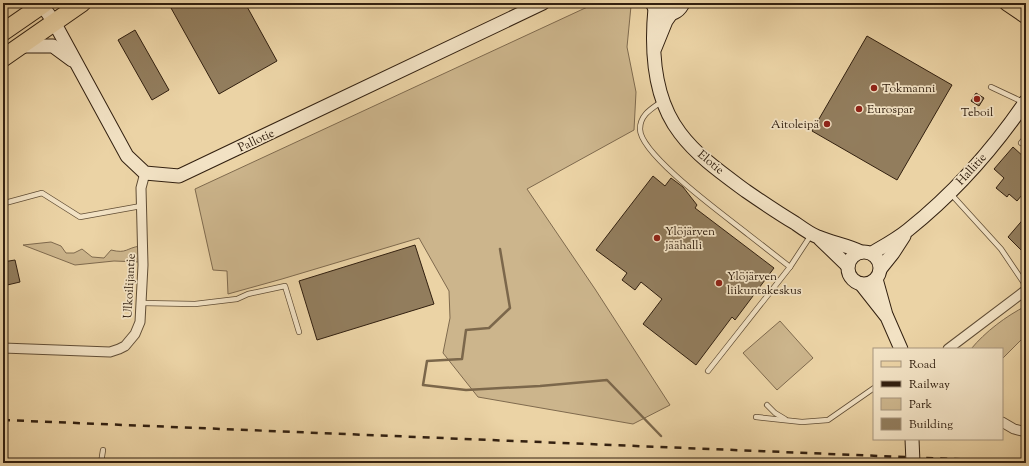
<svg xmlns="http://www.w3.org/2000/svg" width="1029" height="466" viewBox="0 0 1029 466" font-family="'Sorts Mill Goudy',serif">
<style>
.green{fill:#ccb58c;stroke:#7f6a4e}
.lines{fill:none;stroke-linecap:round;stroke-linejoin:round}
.stream{stroke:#7b674b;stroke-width:2.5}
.building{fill:#927d5d;stroke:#322010}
.lane-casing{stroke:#604d35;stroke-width:6}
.street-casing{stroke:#604d35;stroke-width:11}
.secondary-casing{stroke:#322010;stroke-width:15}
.primary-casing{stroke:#322010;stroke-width:17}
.highway-casing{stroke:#322010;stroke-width:19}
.lane{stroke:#f2e2c4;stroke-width:4.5}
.street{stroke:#f2e2c4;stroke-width:9}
.secondary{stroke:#f2e2c4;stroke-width:13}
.primary{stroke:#ebd3a5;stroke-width:15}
.highway{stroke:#ebd3a5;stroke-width:17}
.rail{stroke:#322010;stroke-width:2.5;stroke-dasharray:7 7;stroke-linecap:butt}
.secondary-bridge-casing{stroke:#322010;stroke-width:15;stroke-linecap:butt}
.secondary-bridge{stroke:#f2e2c4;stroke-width:13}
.poi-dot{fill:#8f2418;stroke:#f2e2c4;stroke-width:1.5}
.labels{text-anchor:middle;stroke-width:3.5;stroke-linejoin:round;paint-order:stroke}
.poi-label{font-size:12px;fill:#322010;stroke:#f2e2c4;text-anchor:start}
.street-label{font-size:12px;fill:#322010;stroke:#f2e2c4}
</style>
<rect width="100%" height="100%" fill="#ebd3a5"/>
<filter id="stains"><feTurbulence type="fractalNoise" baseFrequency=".005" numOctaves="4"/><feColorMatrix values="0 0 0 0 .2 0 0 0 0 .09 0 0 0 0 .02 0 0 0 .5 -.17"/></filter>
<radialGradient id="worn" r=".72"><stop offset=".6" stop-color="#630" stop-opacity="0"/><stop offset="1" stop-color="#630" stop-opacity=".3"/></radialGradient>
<g class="green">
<path d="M596 3H623L631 6 627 47 636 92 634 130 527 189 595 289 670 405 633 424 478 397 443 353 450 318 449 291 419 238 282 279 228 294 227 271 213 270 195 189Z"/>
<path d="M51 242 61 246 66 253H74L82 249 92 257 104 258 111 250C127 254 126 248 140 246V262L114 261 75 265 23 245Z"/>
<path d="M1026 306V335L1002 359V349H971C985 332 1006 316 1026 306Z"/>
<path d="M780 321 813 358 777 390 743 353Z"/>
</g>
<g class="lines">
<path class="stream" d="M500 249 510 308 489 328 466 330 462 359 427 361 423 385 466 390 540 386 607 380 661 436"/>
</g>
<g class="building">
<path d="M179 3H245L277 61 219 94 171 8Z"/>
<path d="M135 30 169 90 152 100 118 40Z"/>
<path d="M867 36 952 85 897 180 812 131Z"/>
<path d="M976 93 984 98 979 106 971 101Z"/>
<path d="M1013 147 1025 158 1022 161 1026 165V190L1017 201 1009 194 1007 197 996 188 1004 178 994 169Z"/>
<path d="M653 176 665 186 671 178 683 187 697 205 695 208 774 268 735 320 732 317 696 365 643 324 662 299 641 282 635 290 622 280 627 273 596 250Z"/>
<path d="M1026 216V255L1008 237Z"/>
<path d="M415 245 434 304 317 340 299 281Z"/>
<path d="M15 260 20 282 3 286V262Z"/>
</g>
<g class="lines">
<g class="lane-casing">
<g id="lane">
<path d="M991 87 1023 102"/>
<path d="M661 102C651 109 640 115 640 129 640 155 728 218 749 235 762 245 776 256 790 267"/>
<path d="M1021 143 1026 137"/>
<path d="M3 194 5 203 42 193 80 217 141 206"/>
<path d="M951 194 1001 249 1026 286"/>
<path d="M141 303 195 304 237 299 248 294 285 286 299 332"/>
<path d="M708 371 790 267 811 235"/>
<path d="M767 405 775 413 785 419"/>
<path d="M756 417 802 422 828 420 874 388"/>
<path d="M101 463 103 450"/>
</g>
</g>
<g class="street-casing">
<g id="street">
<path d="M3 348 110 352 119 349 125 346 135 334 140 322 143 265 141 188 145 173"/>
<path d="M948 349 1026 290"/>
<path d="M1002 422 1014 429 1026 432"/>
</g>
</g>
<g class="secondary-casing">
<g id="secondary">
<path d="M652 3C658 17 677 18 683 3"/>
<path d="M42 5 54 22 127 156 145 173 179 176 543 3"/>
<path d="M655 8C651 50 653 98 680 133 697 156 723 174 746 191 762 202 778 213 795 223 802 228 810 234 818 237 832 243 847 245 861 252"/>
<path d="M20 46H53L72 60"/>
<path d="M655 48 666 21 671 14"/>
<path d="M820 239 848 266"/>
<circle cx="864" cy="268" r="16"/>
<path d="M872 253C884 246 897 239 908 230 953 194 994 148 1026 101"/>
<path d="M881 268 893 253 904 236"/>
<path d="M876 279 886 315"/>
<path d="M861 284 887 317 901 349"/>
</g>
</g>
<g class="primary-casing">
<path id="primary" d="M1007 3 1026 16"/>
</g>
<g class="highway-casing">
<g id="highway">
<path d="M3 32 45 3"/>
<path d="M3 58 82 3"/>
</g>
</g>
<use href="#lane" class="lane"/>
<use href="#street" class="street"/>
<use href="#secondary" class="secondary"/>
<use href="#primary" class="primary"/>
<use href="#highway" class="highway"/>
<path class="rail" d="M3 420 1026 462"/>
<g class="secondary-bridge-casing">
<path id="secondary-bridge" d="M912 439 913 463"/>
</g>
<use href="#secondary-bridge" class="secondary-bridge"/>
</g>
<g class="poi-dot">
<circle cx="874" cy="88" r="4"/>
<circle cx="977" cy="99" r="4"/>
<circle cx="859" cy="109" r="4"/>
<circle cx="827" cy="124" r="4"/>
<circle cx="657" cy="238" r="4"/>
<circle cx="719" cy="283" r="4"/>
</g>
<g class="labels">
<g class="poi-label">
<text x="882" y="92">Tokmanni</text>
<text x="867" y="113">Eurospar</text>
<text x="977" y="116" text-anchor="middle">Teboil</text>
<text x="819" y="128" text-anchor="end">Aitoleipä</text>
<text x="665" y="235">Ylöjärven<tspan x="665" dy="14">jäähalli</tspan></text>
<text x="727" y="280">Ylöjärven<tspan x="727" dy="14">liikuntakeskus</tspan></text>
</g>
<g class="street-label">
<text transform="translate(256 140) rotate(-25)" y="4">Pallotie</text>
<text transform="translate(711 162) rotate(40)" y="4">Elotie</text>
<text transform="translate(971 169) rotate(-48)" y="4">Hallitie</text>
<text transform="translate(129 286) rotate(-87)" y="4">Ulkoilijantie</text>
</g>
</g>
<rect width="1029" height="466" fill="none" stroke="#ebd3a5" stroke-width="16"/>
<rect x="4" y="4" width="1021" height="458" fill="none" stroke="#322010" stroke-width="2"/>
<rect x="8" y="8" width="1013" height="450" fill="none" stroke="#322010"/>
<rect x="873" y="348" width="130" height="92" fill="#f2e2c4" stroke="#a5947c"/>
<rect x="881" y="361" width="20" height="6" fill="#ebd3a5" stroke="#a5947c"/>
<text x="909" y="368" font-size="12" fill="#322010">Road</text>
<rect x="881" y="381" width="20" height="6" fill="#322010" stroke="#a5947c"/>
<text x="909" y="388" font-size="12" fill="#322010">Railway</text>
<rect x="881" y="398" width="20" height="12" fill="#ccb58c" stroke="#a5947c"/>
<text x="909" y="408" font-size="12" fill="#322010">Park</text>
<rect x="881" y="418" width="20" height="12" fill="#927d5d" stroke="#a5947c"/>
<text x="909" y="428" font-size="12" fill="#322010">Building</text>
<rect width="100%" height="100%" filter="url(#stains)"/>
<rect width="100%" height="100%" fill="url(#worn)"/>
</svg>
